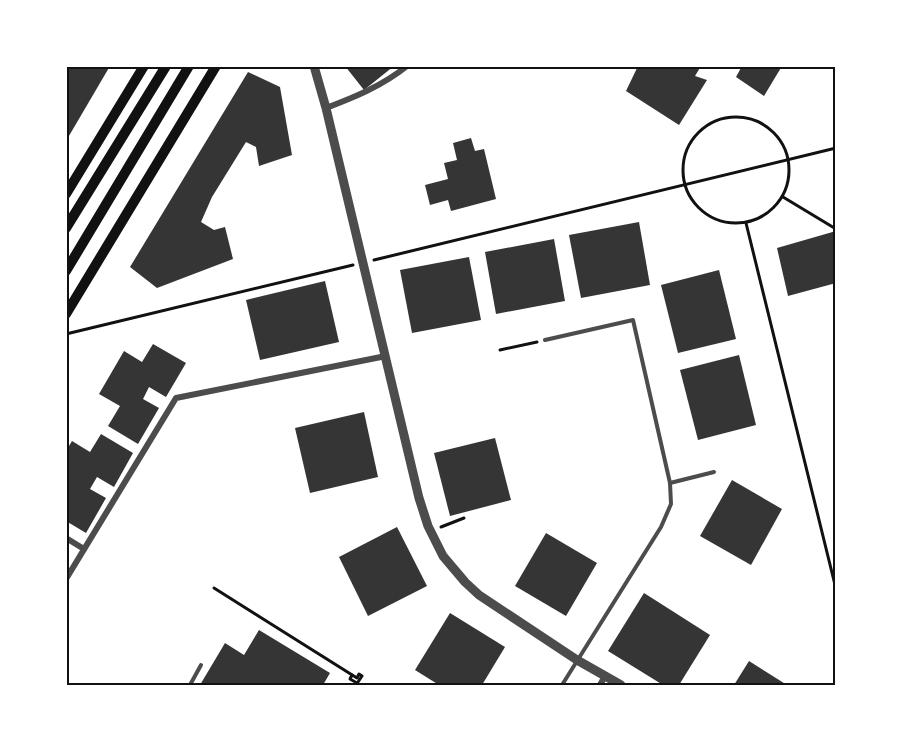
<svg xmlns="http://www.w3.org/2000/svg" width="902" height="751" viewBox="0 0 902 751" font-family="Jost,sans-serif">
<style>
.building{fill:#353535}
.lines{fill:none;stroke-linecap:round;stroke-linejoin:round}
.path{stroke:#111;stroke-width:3}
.service{stroke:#4c4c4c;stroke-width:4}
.minor{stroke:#4c4c4c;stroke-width:6}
.tertiary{stroke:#4c4c4c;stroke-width:9}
.secondary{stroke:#111;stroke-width:10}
.neatline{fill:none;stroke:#111;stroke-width:2}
</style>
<rect width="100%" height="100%" fill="#fff"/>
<g class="building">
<path d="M66 66H110L66 141Z"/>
<path d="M345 66H394L364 90Z"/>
<path d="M638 66H701L695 76 707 80 679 125 626 91Z"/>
<path d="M742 66H782L764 96 736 77Z"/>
<path d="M248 72 280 87 292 155 259 166 256 147 246 142 212 197 201 222 214 230 225 227 233 259 157 288 130 267Z"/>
<path d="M471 138 475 151 484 149 496 199 451 211 448 200 430 205 425 185 448 179 444 163 457 160 453 143Z"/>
<path d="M639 222 650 285 581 298 569 235Z"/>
<path d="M836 231V283L788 296 777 248Z"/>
<path d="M554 239 565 301 496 314 485 252Z"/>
<path d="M469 257 481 320 412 333 400 270Z"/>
<path d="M719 270 736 339 678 353 661 285Z"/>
<path d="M325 281 339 342 260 360 246 300Z"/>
<path d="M153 344 186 363 166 397 149 387 143 399 159 408 138 444 108 426 120 406 99 394 124 351 142 362Z"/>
<path d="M739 355 756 425 698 440 680 370Z"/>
<path d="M364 412 378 477 310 493 295 428Z"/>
<path d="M101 434 133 453 114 487 97 477 90 489 106 498 86 533 66 521V499L68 496 66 495V451L72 441 90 452Z"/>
<path d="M495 438 511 500 450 516 434 453Z"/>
<path d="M732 480 782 509 751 565 700 536Z"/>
<path d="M397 527 427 586 368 616 339 557Z"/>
<path d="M546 533 597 563 566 616 515 586Z"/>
<path d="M644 593 710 635 679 685H663L608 651Z"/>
<path d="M450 613 505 647 482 685H439L415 670Z"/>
<path d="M259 630 330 673 323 685H200L225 643 244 655Z"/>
<path d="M749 661 787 685H734Z"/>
</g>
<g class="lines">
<g class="path">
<circle cx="736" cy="170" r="53"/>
<path d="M783 197 836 229"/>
<path d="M746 223 836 589"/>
<path d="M374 260 836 148"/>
<path d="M66 334 353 265"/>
<path d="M500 350 537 342"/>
<path d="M441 527 464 518"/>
<path d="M214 588 357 678 359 674 362 676 356 685"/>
<path d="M352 675 350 679 357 683"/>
</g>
<g class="service">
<path d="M545 340 633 320 670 483 671 504 661 527 562 685"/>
<path d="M670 483 714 472"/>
<path d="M190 685 201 665"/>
</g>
<g class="minor">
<path d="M326 108C355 97 382 86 407 66"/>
<path d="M66 538 84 549"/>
<path d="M66 579 176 398 386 356"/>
<path d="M600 685 605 676"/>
</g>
<path class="tertiary" d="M314 66 326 108 419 498 428 526 443 556 465 582 479 595 577 660 621 685"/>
<g class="secondary">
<path d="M66 194 144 66"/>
<path d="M66 228 166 66"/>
<path d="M66 271 189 66"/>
<path d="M66 314 216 66"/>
</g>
</g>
<rect width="902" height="751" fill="none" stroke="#ffffff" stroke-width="135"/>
<rect x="68" y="68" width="766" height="616" class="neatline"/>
</svg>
